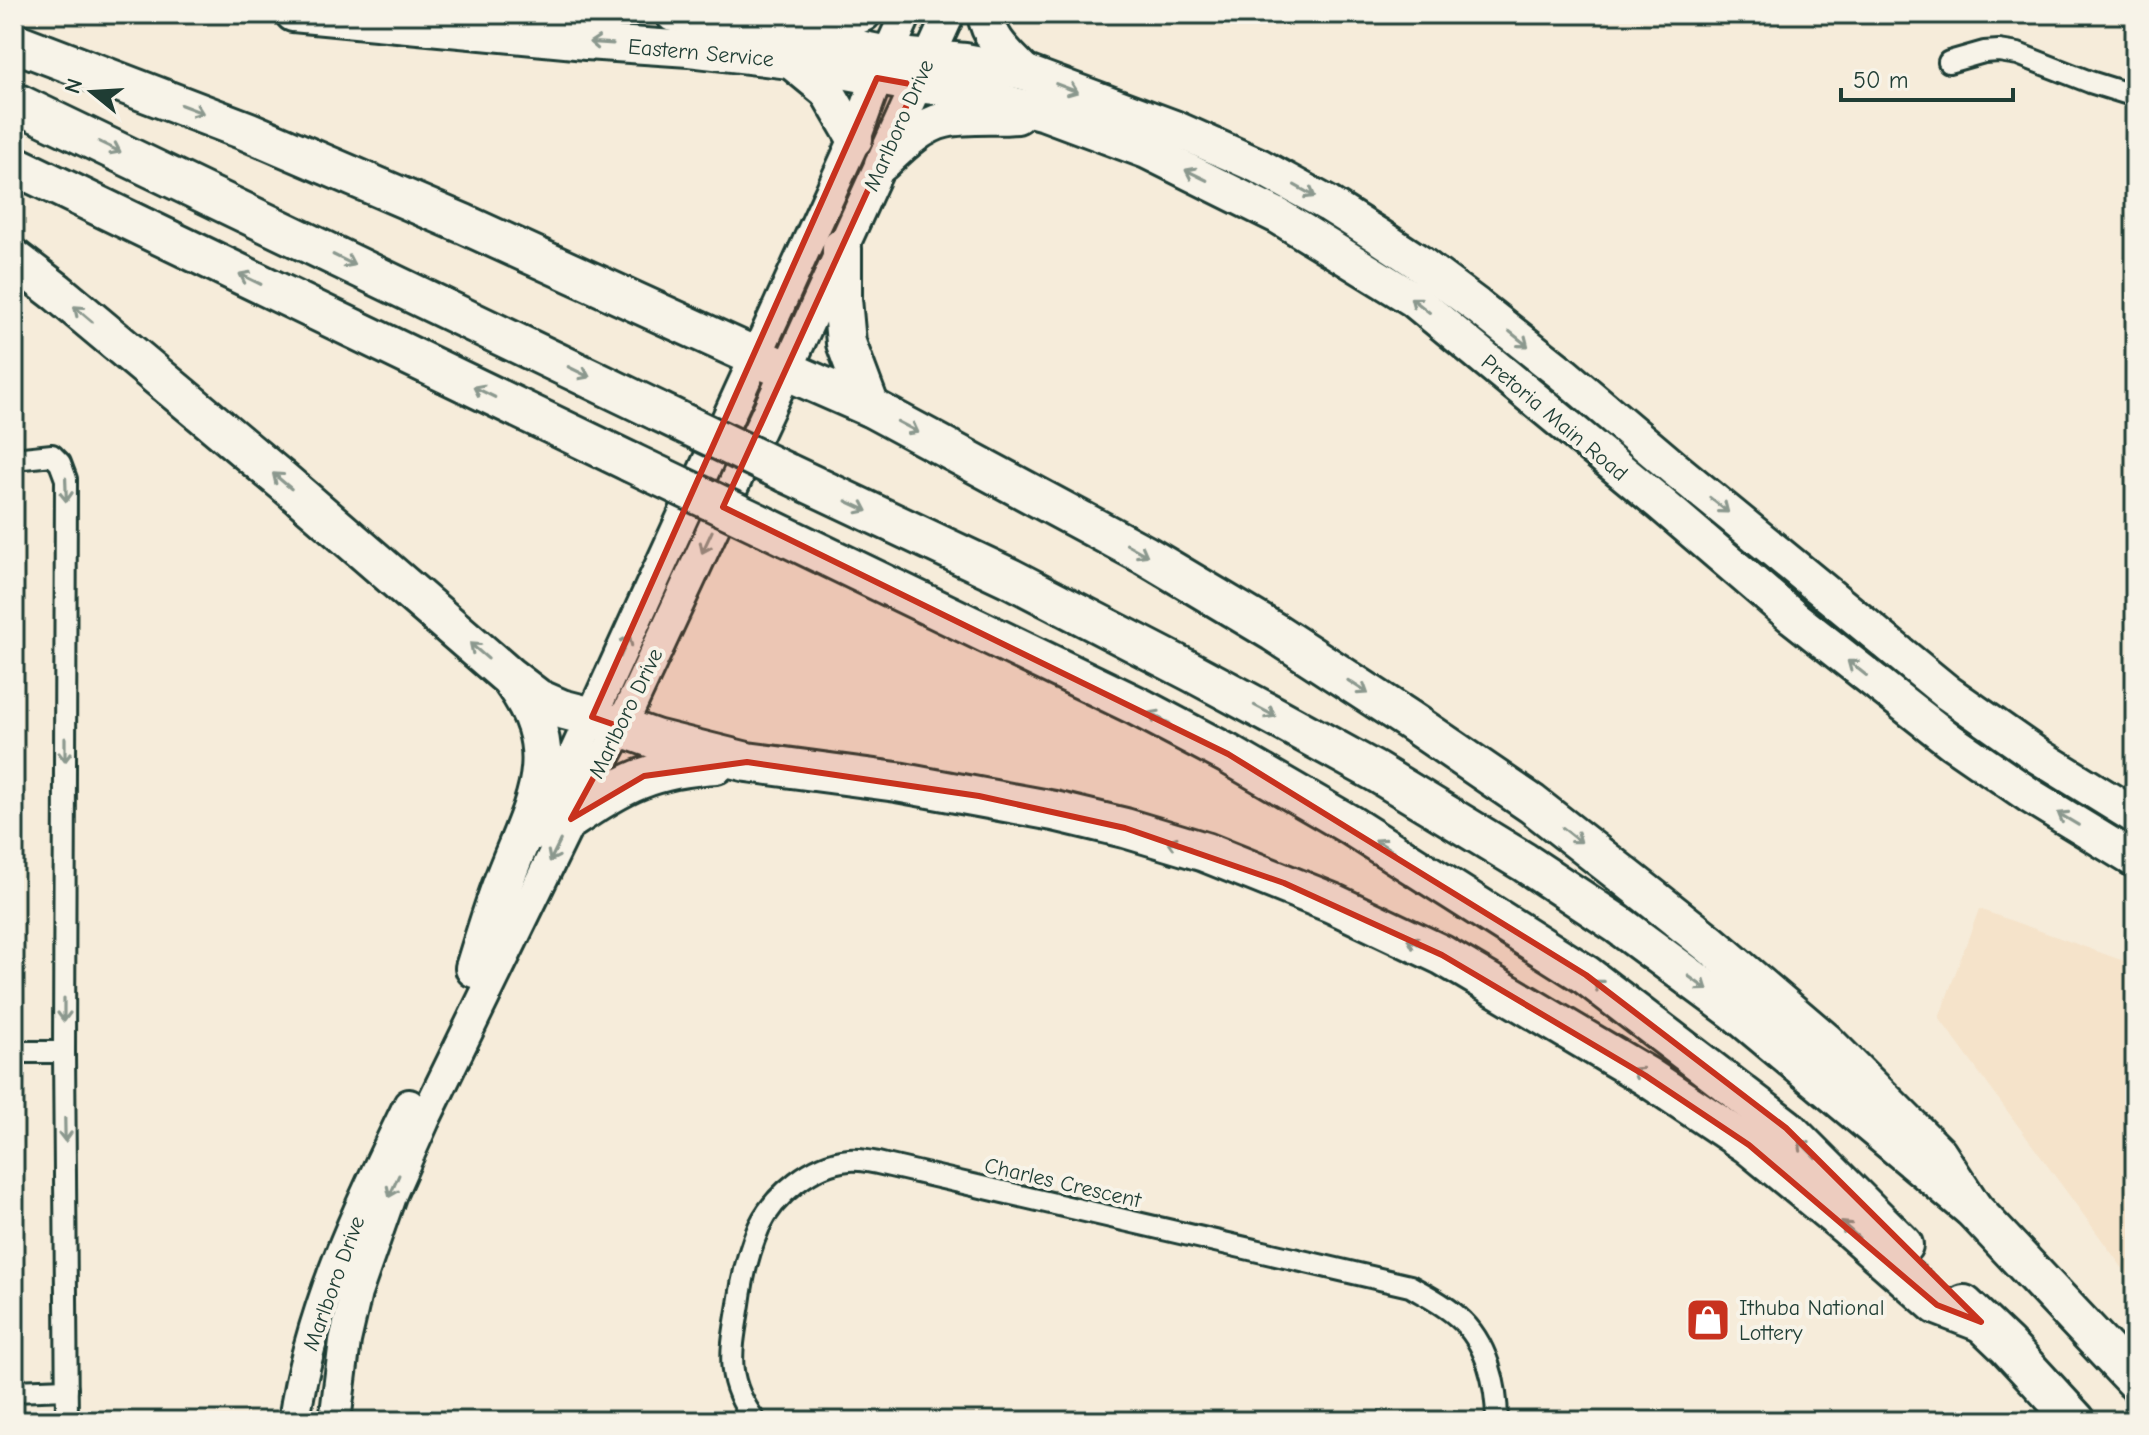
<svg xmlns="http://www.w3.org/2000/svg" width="2149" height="1435" viewBox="0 0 2149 1435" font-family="'Comic Neue',sans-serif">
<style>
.built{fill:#f5e3ca}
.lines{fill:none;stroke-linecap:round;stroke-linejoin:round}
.minor-casing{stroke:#1f3d34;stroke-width:26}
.secondary-casing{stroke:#1f3d34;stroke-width:36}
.primary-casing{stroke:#1f3d34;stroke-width:40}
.motorway-casing{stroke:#1f3d34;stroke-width:44}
.minor{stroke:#f7f3e8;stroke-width:20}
.secondary{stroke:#f7f3e8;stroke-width:30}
.primary{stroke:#f7f3e8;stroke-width:34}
.motorway{stroke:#f7f3e8;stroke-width:38}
.motorway-bridge-casing{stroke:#1f3d34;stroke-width:44;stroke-linecap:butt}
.motorway-bridge{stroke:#f7f3e8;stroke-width:38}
.oneway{stroke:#8b988e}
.marked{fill:#c8321e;fill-opacity:0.2;stroke:#c8321e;stroke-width:6;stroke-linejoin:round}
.labels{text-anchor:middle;stroke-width:8;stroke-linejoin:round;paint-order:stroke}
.street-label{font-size:22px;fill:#1f3d34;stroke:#f7f3e8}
.poi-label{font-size:22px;fill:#1f3d34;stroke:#f7f3e8;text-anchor:start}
</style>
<rect width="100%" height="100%" fill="#f6ecda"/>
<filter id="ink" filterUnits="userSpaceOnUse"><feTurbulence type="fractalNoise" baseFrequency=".0125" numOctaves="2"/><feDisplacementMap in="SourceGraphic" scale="16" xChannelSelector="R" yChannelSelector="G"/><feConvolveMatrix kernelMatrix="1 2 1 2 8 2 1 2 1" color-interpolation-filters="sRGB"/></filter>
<g filter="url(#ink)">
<path class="built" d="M1979 909 2135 965V1285L1939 1018Z"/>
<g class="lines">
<g class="minor-casing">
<g id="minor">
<path d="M1949 62 1984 52 1999 51 2018 54 2090 82 2135 96"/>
<path d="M14 459 52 455 60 463 66 479 64 1052 67 1421"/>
<path d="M14 1052H64"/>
<path d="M14 1391 67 1389"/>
<path d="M755 1421C724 1378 731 1353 739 1304 742 1280 749 1250 759 1227 774 1195 813 1163 849 1160 861 1159 874 1162 886 1165L1410 1286C1427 1296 1444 1304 1458 1317 1487 1342 1497 1385 1497 1421"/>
</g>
</g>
<g class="secondary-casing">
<g id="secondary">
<path d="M538 834 855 139 877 78 906 14"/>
<path d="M294 1421C310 1308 360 1206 409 1105"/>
<path d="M335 1421 345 1341 356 1293 390 1196 424 1120 571 819 621 727 787 370 949 14"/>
</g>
</g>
<g class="primary-casing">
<g id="primary">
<path d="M293 14 586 42 689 49 790 61 916 85 955 89 1045 113 1147 151 1278 216 1413 299 1660 503 1793 617 1952 742 2032 797 2135 860"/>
<path d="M673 14 780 32 888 54 965 61 1024 72 1174 128 1259 166 1328 204 1377 235 1418 262 1477 306 1563 374 1675 469 1948 693 2038 756 2135 816"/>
<path d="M985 14C989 39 1007 54 1024 72"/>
<path d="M800 29 843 22 863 14"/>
<path d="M793 63 827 91 855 139"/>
<path d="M882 164C899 148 921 125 945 120 968 115 993 118 1017 116"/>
</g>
</g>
<g class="motorway-casing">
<g id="motorway">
<path d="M14 42 247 131 464 224 756 357 870 407 1145 555 1274 632 1409 720 1532 804 1628 879 1710 944 1825 1042 1937 1154 1973 1209"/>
<path d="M14 102 658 411"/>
<path d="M14 165 630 462"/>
<path d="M842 248V299L846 343 870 407"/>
<path d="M14 259 57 292 284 482 508 676 538 699 561 709 592 717 655 739 747 762 897 782 1054 811 1125 828 1205 852 1332 903 1442 955 1646 1076 1749 1145 1846 1225 1937 1305 1981 1322"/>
<path d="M787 473 1010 578 1192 672 1274 716 1376 772 1524 862 1619 925 1734 1010 1973 1209 2135 1381"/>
<path d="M762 525 1137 706 1228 754 1350 825 1586 975 1786 1128 1903 1245"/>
<path d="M571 819C623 783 652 768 716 764"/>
<path d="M475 968C484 939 493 908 504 880 533 805 567 755 513 682"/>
<path d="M1964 1305 2007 1346 2076 1421"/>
</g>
</g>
<use href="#minor" class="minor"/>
<use href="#secondary" class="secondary"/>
<use href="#primary" class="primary"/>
<use href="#motorway" class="motorway"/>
<g class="motorway-bridge-casing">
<g id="motorway-bridge">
<path d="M658 411 787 473"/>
<path d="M630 462 762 525"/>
</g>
</g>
<use href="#motorway-bridge" class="motorway-bridge"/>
</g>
<defs><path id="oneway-shaft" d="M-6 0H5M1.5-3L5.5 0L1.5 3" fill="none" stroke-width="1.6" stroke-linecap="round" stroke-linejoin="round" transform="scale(2)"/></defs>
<g class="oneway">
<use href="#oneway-shaft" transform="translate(601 43) rotate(-176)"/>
<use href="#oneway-shaft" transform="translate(1067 88) rotate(21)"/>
<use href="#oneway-shaft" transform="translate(192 109) rotate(21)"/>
<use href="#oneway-shaft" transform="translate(110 147) rotate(26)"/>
<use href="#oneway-shaft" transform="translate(1196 175) rotate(-154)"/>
<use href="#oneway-shaft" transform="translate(1305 191) rotate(29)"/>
<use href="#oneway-shaft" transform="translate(344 260) rotate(26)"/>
<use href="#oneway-shaft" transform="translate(250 279) rotate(-154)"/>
<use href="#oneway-shaft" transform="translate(1420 305) rotate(-142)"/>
<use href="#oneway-shaft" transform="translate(83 314) rotate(-140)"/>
<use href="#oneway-shaft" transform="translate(1519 339) rotate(39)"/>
<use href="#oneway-shaft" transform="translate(579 372) rotate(26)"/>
<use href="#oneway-shaft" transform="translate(484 392) rotate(-154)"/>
<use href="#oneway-shaft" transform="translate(908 427) rotate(28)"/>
<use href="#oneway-shaft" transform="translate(282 481) rotate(-140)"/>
<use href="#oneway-shaft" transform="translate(66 490) rotate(88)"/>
<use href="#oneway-shaft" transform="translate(1719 505) rotate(39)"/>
<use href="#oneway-shaft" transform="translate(857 506) rotate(25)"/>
<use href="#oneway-shaft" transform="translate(707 542) rotate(115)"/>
<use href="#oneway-shaft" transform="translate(1137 550) rotate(29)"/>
<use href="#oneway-shaft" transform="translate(625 646) rotate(-66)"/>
<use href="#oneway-shaft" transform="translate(479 651) rotate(-139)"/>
<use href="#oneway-shaft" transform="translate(1857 668) rotate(-142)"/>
<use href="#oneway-shaft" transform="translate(1358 687) rotate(33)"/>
<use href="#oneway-shaft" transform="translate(1265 711) rotate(28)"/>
<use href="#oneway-shaft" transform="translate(1159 718) rotate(-153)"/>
<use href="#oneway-shaft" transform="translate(65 750) rotate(90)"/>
<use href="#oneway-shaft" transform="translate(2068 819) rotate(-149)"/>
<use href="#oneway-shaft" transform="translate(1572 835) rotate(38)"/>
<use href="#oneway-shaft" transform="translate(1178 844) rotate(-163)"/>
<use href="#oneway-shaft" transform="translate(1385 846) rotate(-147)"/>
<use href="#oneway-shaft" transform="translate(555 851) rotate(116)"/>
<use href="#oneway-shaft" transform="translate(1418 944) rotate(-155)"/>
<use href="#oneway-shaft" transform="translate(1698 983) rotate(36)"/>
<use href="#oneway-shaft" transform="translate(1603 988) rotate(-143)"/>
<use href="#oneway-shaft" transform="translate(64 1010) rotate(90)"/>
<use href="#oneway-shaft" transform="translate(1642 1075) rotate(-148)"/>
<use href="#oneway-shaft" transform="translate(65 1130) rotate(89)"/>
<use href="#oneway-shaft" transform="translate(1807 1149) rotate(-135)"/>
<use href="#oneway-shaft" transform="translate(394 1186) rotate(114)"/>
<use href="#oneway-shaft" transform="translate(1850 1230) rotate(-138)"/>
</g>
</g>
<path class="marked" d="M877 78 916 85 723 507 1228 754 1586 975 1786 1128 1981 1322 1937 1305 1749 1145 1646 1076 1442 955 1284 883 1125 828 979 796 747 762 644 776 571 819 621 727 592 717Z"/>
<defs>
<g id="shop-square" transform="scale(2.3)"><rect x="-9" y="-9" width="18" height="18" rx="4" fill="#c8321e" stroke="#f7f3e8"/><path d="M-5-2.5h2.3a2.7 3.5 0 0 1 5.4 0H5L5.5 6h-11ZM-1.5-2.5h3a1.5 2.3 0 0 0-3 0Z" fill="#fff"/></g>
</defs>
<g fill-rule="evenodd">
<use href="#shop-square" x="1708" y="1320"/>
</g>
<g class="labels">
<g class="street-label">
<text transform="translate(701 52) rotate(5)" y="8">Eastern Service</text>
<text transform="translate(898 125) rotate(-66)" y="8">Marlboro Drive</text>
<text transform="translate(1555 417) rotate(40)" y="8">Pretoria Main Road</text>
<text transform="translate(625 713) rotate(-64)" y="8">Marlboro Drive</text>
<text transform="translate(1063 1182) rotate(13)" y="8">Charles Crescent</text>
<text transform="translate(333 1283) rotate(-70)" y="8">Marlboro Drive</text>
</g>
<g class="poi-label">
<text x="1739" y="1315">Ithuba National<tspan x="1739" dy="25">Lottery</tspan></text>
</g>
</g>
<rect width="2149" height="1435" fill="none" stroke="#f7f3e8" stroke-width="48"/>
<rect x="24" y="24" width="2101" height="1387" fill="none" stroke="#1f3d34" stroke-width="3" filter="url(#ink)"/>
<g transform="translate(92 92) rotate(288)" stroke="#f7f3e8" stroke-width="6" paint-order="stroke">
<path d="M0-6L14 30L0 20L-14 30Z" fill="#1f3d34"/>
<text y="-12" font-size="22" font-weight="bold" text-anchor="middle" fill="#1f3d34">N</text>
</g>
<path d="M1841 88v12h172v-12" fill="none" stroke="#1f3d34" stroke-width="4"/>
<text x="1853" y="88" font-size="24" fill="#1f3d34" stroke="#f7f3e8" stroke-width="6" paint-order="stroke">50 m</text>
</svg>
